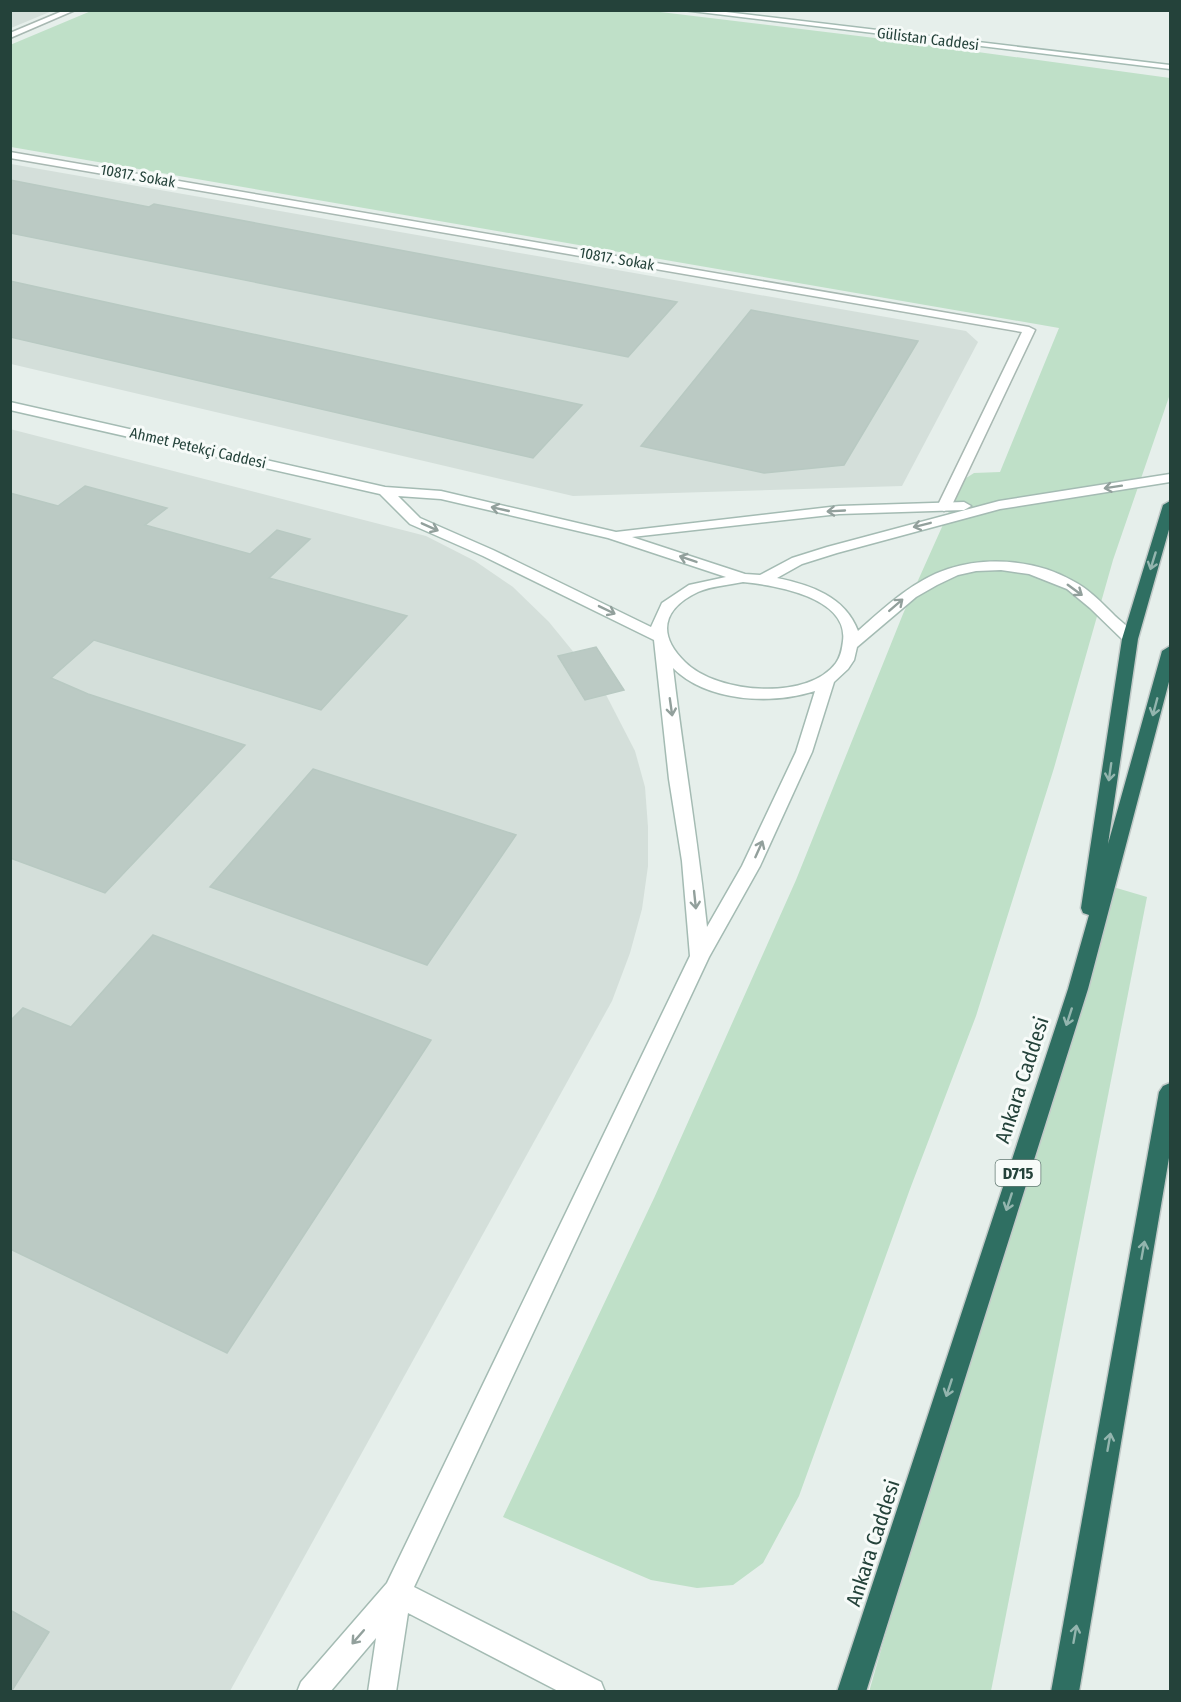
<svg xmlns="http://www.w3.org/2000/svg" width="1181" height="1702" viewBox="0 0 1181 1702" font-family="'Fira Sans Condensed',sans-serif">
<style>
.built{fill:#d4dfda}
.green{fill:#bfe0c8}
.building{fill:#bbcac4;stroke:#b8c9c2;stroke-width:1.5}
.lines{fill:none;stroke-linecap:round;stroke-linejoin:round}
.street-casing{stroke:#a8b8b2;stroke-width:3}
.secondary-casing{stroke:#a4bbb3;stroke-width:3}
.highway-casing{stroke:#c2cac8;stroke-width:3}
.street{fill:#fff;fill-rule:evenodd}
.secondary{fill:#fff;fill-rule:evenodd}
.highway{fill:#2f6f62;fill-rule:evenodd}
.oneway{stroke:#92a09c}
.oneway2{stroke:#93b5ae}
.labels{text-anchor:middle;stroke-width:6;stroke-linejoin:round;paint-order:stroke}
.far-street-label{font-size:15px;fill:#24423a;stroke:#f7fbf9}
.shield{fill:#f7fbf9;stroke:#637a73;stroke-width:1.5}
.shield-label{font-size:16px;font-weight:bold;fill:#24423a}
.near-street-label{font-size:21px;fill:#24423a;stroke:#f7fbf9}
</style>
<rect width="100%" height="100%" fill="#e6efeb"/>
<g class="built">
<path d="M11 10H52V11L11 28Z"/>
<path d="M11 164 966 331 978 342 902 486 573 496 11 364Z"/>
<path d="M10 429 426 536 475 561 513 587 549 622 602 687 635 751 645 787 648 827V866L642 909 630 953 612 1001 230 1691H11Z"/>
</g>
<g class="green">
<path d="M644 10 875 38 1170 78V394L1113 560 1054 768 976 1016 910 1189 799 1496 763 1563 733 1585 697 1588 651 1580 503 1517 655 1196 796 880 903 614 963 480 974 473 1000 472 1059 328 11 147 10 45 91 11Z"/>
<path d="M1103 884 1147 897 991 1691 869 1692 992 1261Z"/>
</g>
<g class="building">
<path d="M10 180 149 207 154 204 677 302 628 357 10 233Z"/>
<path d="M10 281 155 313 582 405 533 458 10 337Z"/>
<path d="M751 310 918 341 844 465 764 473 641 446Z"/>
<path d="M85 486 167 508 145 525 250 554 277 530 310 539 269 578 407 616 321 710 94 640 51 678 88 694 245 745 105 893 10 858V493L58 506Z"/>
<path d="M596 647 624 690 585 700 558 656Z"/>
<path d="M313 769 516 835 427 965 210 887Z"/>
<path d="M153 935 431 1040 227 1353 10 1249V1021L23 1008 71 1027Z"/>
<path d="M10 1610 49 1632 11 1692H10Z"/>
</g>
<g class="lines">
<g class="street-casing">
<g id="street">
<path d="M65 10H75L10 38V33Z"/>
<path d="M10 152 1029 327 1035 330 951 507 944 511 937 507 1022 332 10 158Z"/>
</g>
</g>
<g class="secondary-casing">
<g id="secondary">
<path d="M683 10H709L1170 65V69Z"/>
<path d="M10 402 385 487 441 491 616 532 839 506 964 502 971 506 964 510 839 514 632 537 745 574 760 575 792 558 827 547 999 501 1170 474V482L1000 509 837 553 802 564 777 578C810 585 845 596 858 631 885 607 914 580 948 569 987 556 1037 560 1073 581 1089 589 1102 603 1115 616 1123 623 1132 630 1138 639L1130 644 1125 642 1090 608 1067 589 1029 574 1001 570 976 571 958 575 937 585 916 597 857 647 854 660 848 669 834 682 812 752 760 866 709 957 414 1587 601 1682 605 1692H560L408 1613 396 1692H368L376 1638 330 1692H297L301 1682 387 1583 690 956 682 861 669 779 654 640 483 556 410 524 380 494 10 410ZM398 496 441 499 608 538 726 577 689 585 662 603 651 627 493 550 420 518ZM743 582C774 585 849 597 843 641 842 649 841 656 836 663 808 701 717 694 685 662 657 635 662 609 698 592 711 586 729 585 743 582ZM673 668C707 702 771 705 815 691L796 752 742 866 707 927C698 840 683 754 673 668Z"/>
</g>
</g>
<g class="highway-casing">
<g id="highway">
<path d="M1170 501V526L1138 639 1108 844 1162 651 1170 646V678L1088 989 866 1692H837L1068 989 1089 915 1083 913 1081 908 1122 639 1163 505Z"/>
<path d="M1170 1083V1152L1079 1692H1051L1159 1092 1163 1086Z"/>
</g>
</g>
<use href="#street" class="street"/>
<use href="#secondary" class="secondary"/>
<use href="#highway" class="highway"/>
</g>
<defs><path id="oneway-shaft" d="M-6 0H5M1.5-3L5.5 0L1.5 3" fill="none" stroke-width="1.6" stroke-linecap="round" stroke-linejoin="round" transform="scale(1.5)"/></defs>
<g class="oneway">
<use href="#oneway-shaft" transform="translate(1113 487) rotate(171)"/>
<use href="#oneway-shaft" transform="translate(500 509) rotate(-167)"/>
<use href="#oneway-shaft" transform="translate(836 511) rotate(177)"/>
<use href="#oneway-shaft" transform="translate(922 525) rotate(166)"/>
<use href="#oneway-shaft" transform="translate(430 527) rotate(24)"/>
<use href="#oneway-shaft" transform="translate(688 559) rotate(-161)"/>
<use href="#oneway-shaft" transform="translate(1075 590) rotate(36)"/>
<use href="#oneway-shaft" transform="translate(896 605) rotate(-41)"/>
<use href="#oneway-shaft" transform="translate(607 610) rotate(26)"/>
<use href="#oneway-shaft" transform="translate(671 707) rotate(82)"/>
<use href="#oneway-shaft" transform="translate(759 849) rotate(-66)"/>
<use href="#oneway-shaft" transform="translate(695 900) rotate(84)"/>
<use href="#oneway-shaft" transform="translate(358 1637) rotate(131)"/>
</g>
<g class="oneway2">
<use href="#oneway-shaft" transform="translate(1153 561) rotate(107)"/>
<use href="#oneway-shaft" transform="translate(1155 707) rotate(105)"/>
<use href="#oneway-shaft" transform="translate(1110 772) rotate(98)"/>
<use href="#oneway-shaft" transform="translate(1069 1017) rotate(108)"/>
<use href="#oneway-shaft" transform="translate(1009 1202) rotate(108)"/>
<use href="#oneway-shaft" transform="translate(1143 1250) rotate(-80)"/>
<use href="#oneway-shaft" transform="translate(949 1388) rotate(108)"/>
<use href="#oneway-shaft" transform="translate(1109 1442) rotate(-80)"/>
<use href="#oneway-shaft" transform="translate(1075 1634) rotate(-80)"/>
</g>
<g class="labels">
<g class="far-street-label">
<text transform="translate(928 39) rotate(7)" y="5">Gülistan Caddesi</text>
<text transform="translate(138 176) rotate(10)" y="5">10817. Sokak</text>
<text transform="translate(617 259) rotate(10)" y="5">10817. Sokak</text>
<text transform="translate(198 448) rotate(13)" y="5">Ahmet Petekçi Caddesi</text>
</g>
<rect class="shield" x="995.5" y="1160" width="45" height="26" rx="4.5"/>
<g class="shield-label">
<text x="1018" y="1179">D715</text>
</g>
<g class="near-street-label">
<text transform="translate(1022 1080) rotate(-72)" y="7">Ankara Caddesi</text>
<text transform="translate(873 1543) rotate(-72)" y="7">Ankara Caddesi</text>
</g>
</g>
<rect width="1181" height="1702" fill="none" stroke="#24423a" stroke-width="24"/>
</svg>
